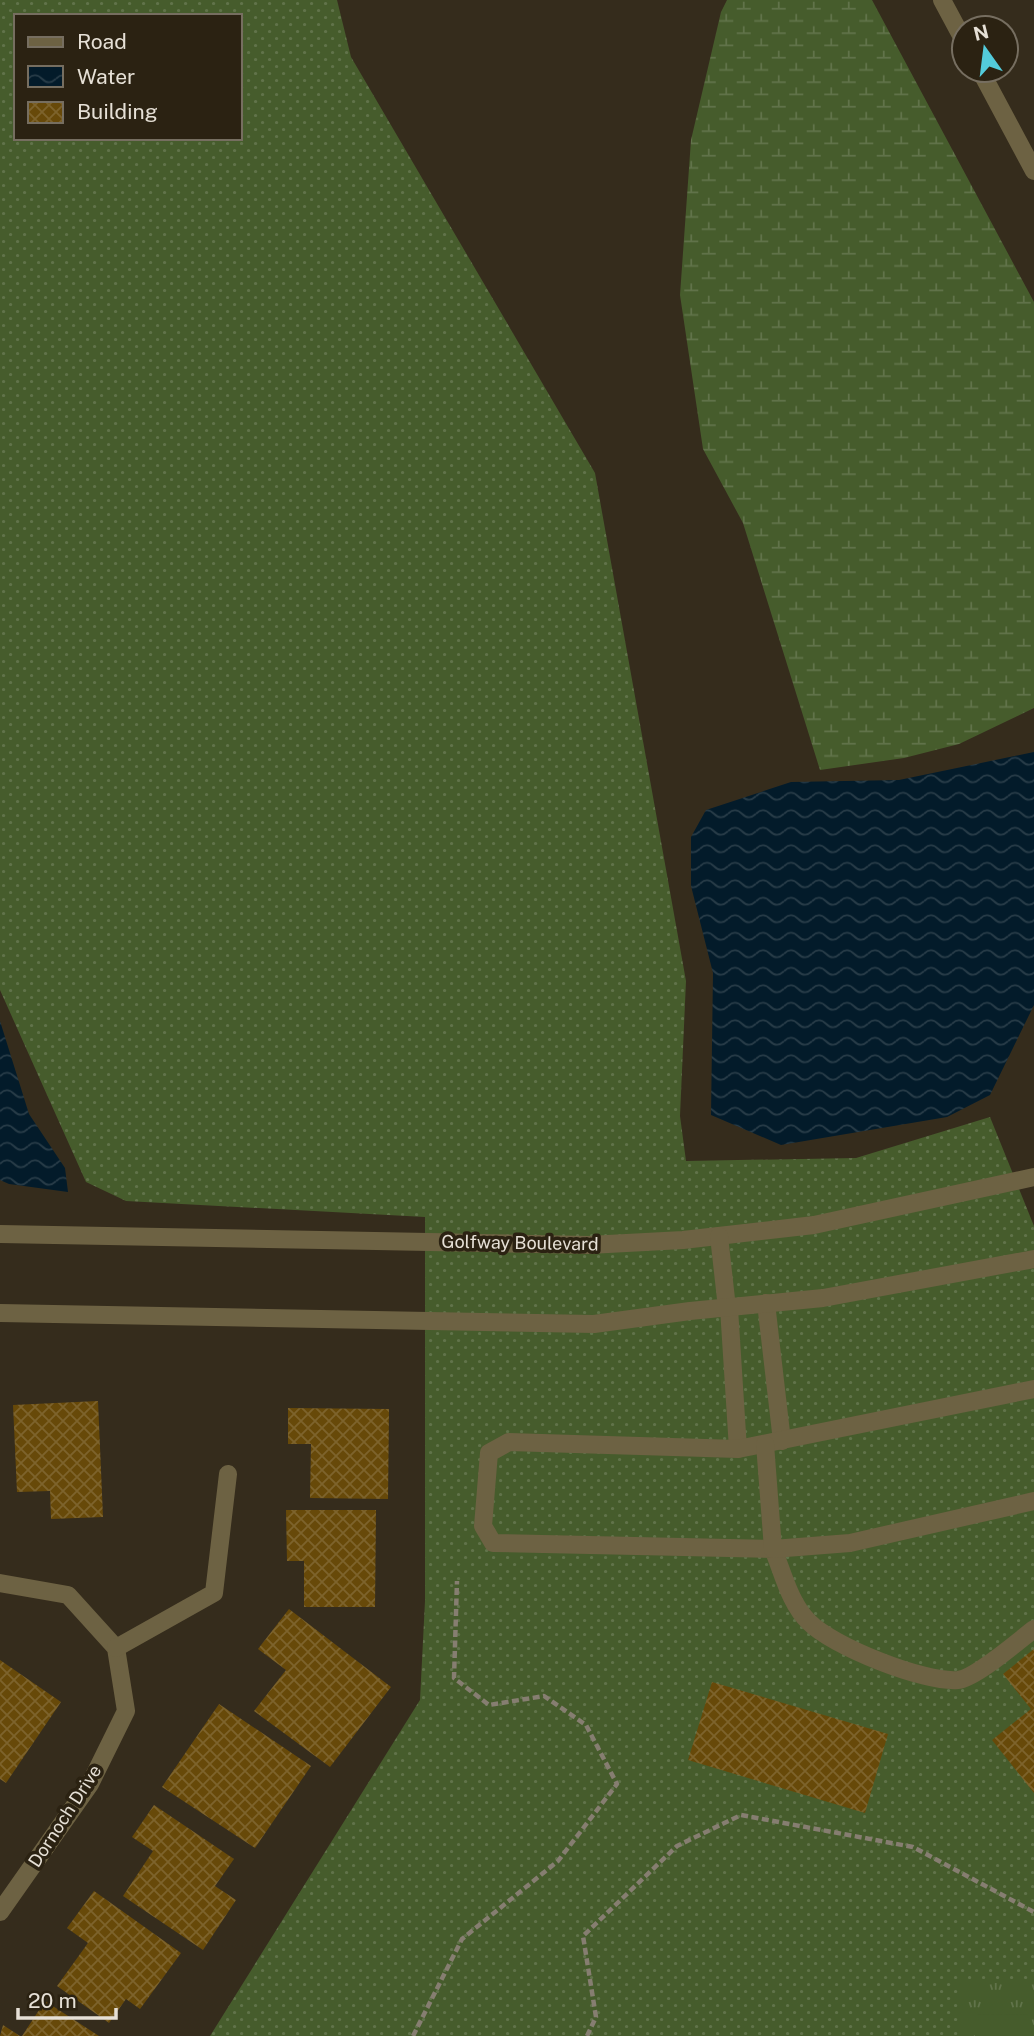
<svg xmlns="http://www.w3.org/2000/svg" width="1034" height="2036" viewBox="0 0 1034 2036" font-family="'Public Sans',sans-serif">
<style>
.grass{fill:url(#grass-dots);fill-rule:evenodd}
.wetland{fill:url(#wetland-marsh)}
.park{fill:url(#park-tufts)}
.pitch{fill:#465c2c}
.water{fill:url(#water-waves)}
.building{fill:url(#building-cross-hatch)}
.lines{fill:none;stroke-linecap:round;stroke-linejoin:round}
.path{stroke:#867e71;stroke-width:4.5;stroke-dasharray:7 3.5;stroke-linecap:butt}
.minor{stroke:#6d6243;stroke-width:18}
.labels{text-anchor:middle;stroke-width:7;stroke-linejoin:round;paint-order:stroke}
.street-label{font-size:18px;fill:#e6e0d6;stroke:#2b2212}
</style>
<defs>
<pattern id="grass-dots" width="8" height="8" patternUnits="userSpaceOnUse" patternTransform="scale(1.75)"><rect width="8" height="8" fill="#465c2c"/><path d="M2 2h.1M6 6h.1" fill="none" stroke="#61734a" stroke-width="1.8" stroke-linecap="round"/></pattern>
<pattern id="wetland-marsh" width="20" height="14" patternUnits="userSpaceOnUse" patternTransform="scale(1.75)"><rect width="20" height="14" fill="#465c2c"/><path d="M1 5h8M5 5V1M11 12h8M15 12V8" fill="none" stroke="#61734a"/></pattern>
<pattern id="park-tufts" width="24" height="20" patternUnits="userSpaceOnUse" patternTransform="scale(1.75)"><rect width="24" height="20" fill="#465c2c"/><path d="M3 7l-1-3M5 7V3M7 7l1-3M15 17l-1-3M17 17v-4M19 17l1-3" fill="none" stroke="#61734a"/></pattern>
<pattern id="water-waves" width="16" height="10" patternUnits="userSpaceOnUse" patternTransform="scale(1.75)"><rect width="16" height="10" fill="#031b2a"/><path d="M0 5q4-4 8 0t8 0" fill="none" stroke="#283c48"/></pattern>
<pattern id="building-cross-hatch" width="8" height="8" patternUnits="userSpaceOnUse" patternTransform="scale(1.75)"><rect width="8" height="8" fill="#674909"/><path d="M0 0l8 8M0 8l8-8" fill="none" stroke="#7d632c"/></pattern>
</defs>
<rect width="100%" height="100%" fill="#352c1c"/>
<path class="grass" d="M0 0H337L351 57 595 473 686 981 680 1116 686 1161 856 1158 990 1117 1034 1226V2036H210L420 1700 425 1601V1217L126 1201 86 1182 0 990ZM16 16H240V138H16Z"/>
<path class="wetland" d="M727 0H872L1034 302V708L959 744 904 758 820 770 743 523 703 449 680 295 691 140 721 12Z"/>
<rect class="park" x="960" y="1983" width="74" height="53"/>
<path class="pitch" d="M975 2014 1029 2015V2036H975Z"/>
<g class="water">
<path d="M1034 752V1005L990 1095 947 1117 781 1145 711 1115 713 973 691 886V837L706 810 791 782 899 780Z"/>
<path d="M0 1021 29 1114 65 1168 68 1192 9 1184 0 1180Z"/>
</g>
<g class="building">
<path d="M98 1401 103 1517 51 1519 50 1491 17 1492 13 1405Z"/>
<path d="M288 1408 389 1409 388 1499 310 1498 311 1444H288Z"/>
<path d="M286 1510H376L375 1607H304V1561H287Z"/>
<path d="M289 1609 391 1687 330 1767 254 1711 286 1670 258 1649Z"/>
<path d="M1034 1649V1793L992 1740 1031 1709 1003 1674Z"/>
<path d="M0 1660 61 1702 6 1783 0 1779Z"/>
<path d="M712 1682 888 1734 865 1813 688 1760Z"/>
<path d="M219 1704 311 1766 255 1848 162 1787Z"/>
<path d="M154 1805 234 1859 215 1886 236 1900 203 1950 123 1896 153 1851 132 1837Z"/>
<path d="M94 1891 181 1953 140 2009 126 1999 109 2023 57 1986 88 1943 67 1928Z"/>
<path d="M45 2001 99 2036H22Z"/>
<path d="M3 2025 20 2036H0Z"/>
</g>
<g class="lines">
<g class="path">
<path d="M413 2036 462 1939 558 1861 617 1784 586 1725 544 1696 489 1705 454 1678 457 1581"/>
<path d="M587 2036 596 2017 583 1936 677 1846 741 1815 913 1847 1034 1912"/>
</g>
<g class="minor">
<path d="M942 0 964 41"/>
<path d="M980 70 1034 171"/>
<path d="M0 1234 589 1245 683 1240 814 1225 1034 1177"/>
<path d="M719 1236 727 1308"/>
<path d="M766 1303 782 1441"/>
<path d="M729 1308 738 1449"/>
<path d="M0 1313 594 1324 690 1311 823 1298 1034 1259"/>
<path d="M1034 1389 738 1449 509 1442 489 1453 483 1526 493 1543 773 1549C783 1573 790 1604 809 1622 832 1646 924 1683 958 1680 976 1678 1018 1641 1034 1629"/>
<path d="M765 1444 773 1549 850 1543 1034 1501"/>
<path d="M0 1583 68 1595 116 1648 126 1711 90 1784 0 1912"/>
<path d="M116 1648 214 1593 228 1474"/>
</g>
</g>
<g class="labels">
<g class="street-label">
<text transform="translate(520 1243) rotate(1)" y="6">Golfway Boulevard</text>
<text transform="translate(65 1816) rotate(-57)" y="6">Dornoch Drive</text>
</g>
</g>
<rect x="14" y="14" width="228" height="126" fill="#2b2212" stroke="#766e60" stroke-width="2"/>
<rect x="28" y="37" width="35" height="10" fill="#6d6243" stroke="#766e60" stroke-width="2"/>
<text x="77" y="49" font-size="21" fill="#e6e0d6">Road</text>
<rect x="28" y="66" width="35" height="21" fill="url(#water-waves)" stroke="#766e60" stroke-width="2"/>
<text x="77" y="84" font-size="21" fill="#e6e0d6">Water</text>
<rect x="28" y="102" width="35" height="21" fill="url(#building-cross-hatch)" stroke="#766e60" stroke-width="2"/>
<text x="77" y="119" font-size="21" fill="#e6e0d6">Building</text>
<g transform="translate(985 49) rotate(346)"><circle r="33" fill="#2b2212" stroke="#766e60" stroke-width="2"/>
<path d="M0-5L12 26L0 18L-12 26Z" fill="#53cbdb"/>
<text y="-10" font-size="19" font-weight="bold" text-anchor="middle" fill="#e6e0d6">N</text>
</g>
<path d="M18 2008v10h98v-10" fill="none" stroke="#e6e0d6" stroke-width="3.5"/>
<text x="28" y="2008" font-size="21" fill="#e6e0d6" stroke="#2b2212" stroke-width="5" paint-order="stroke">20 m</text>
</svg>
